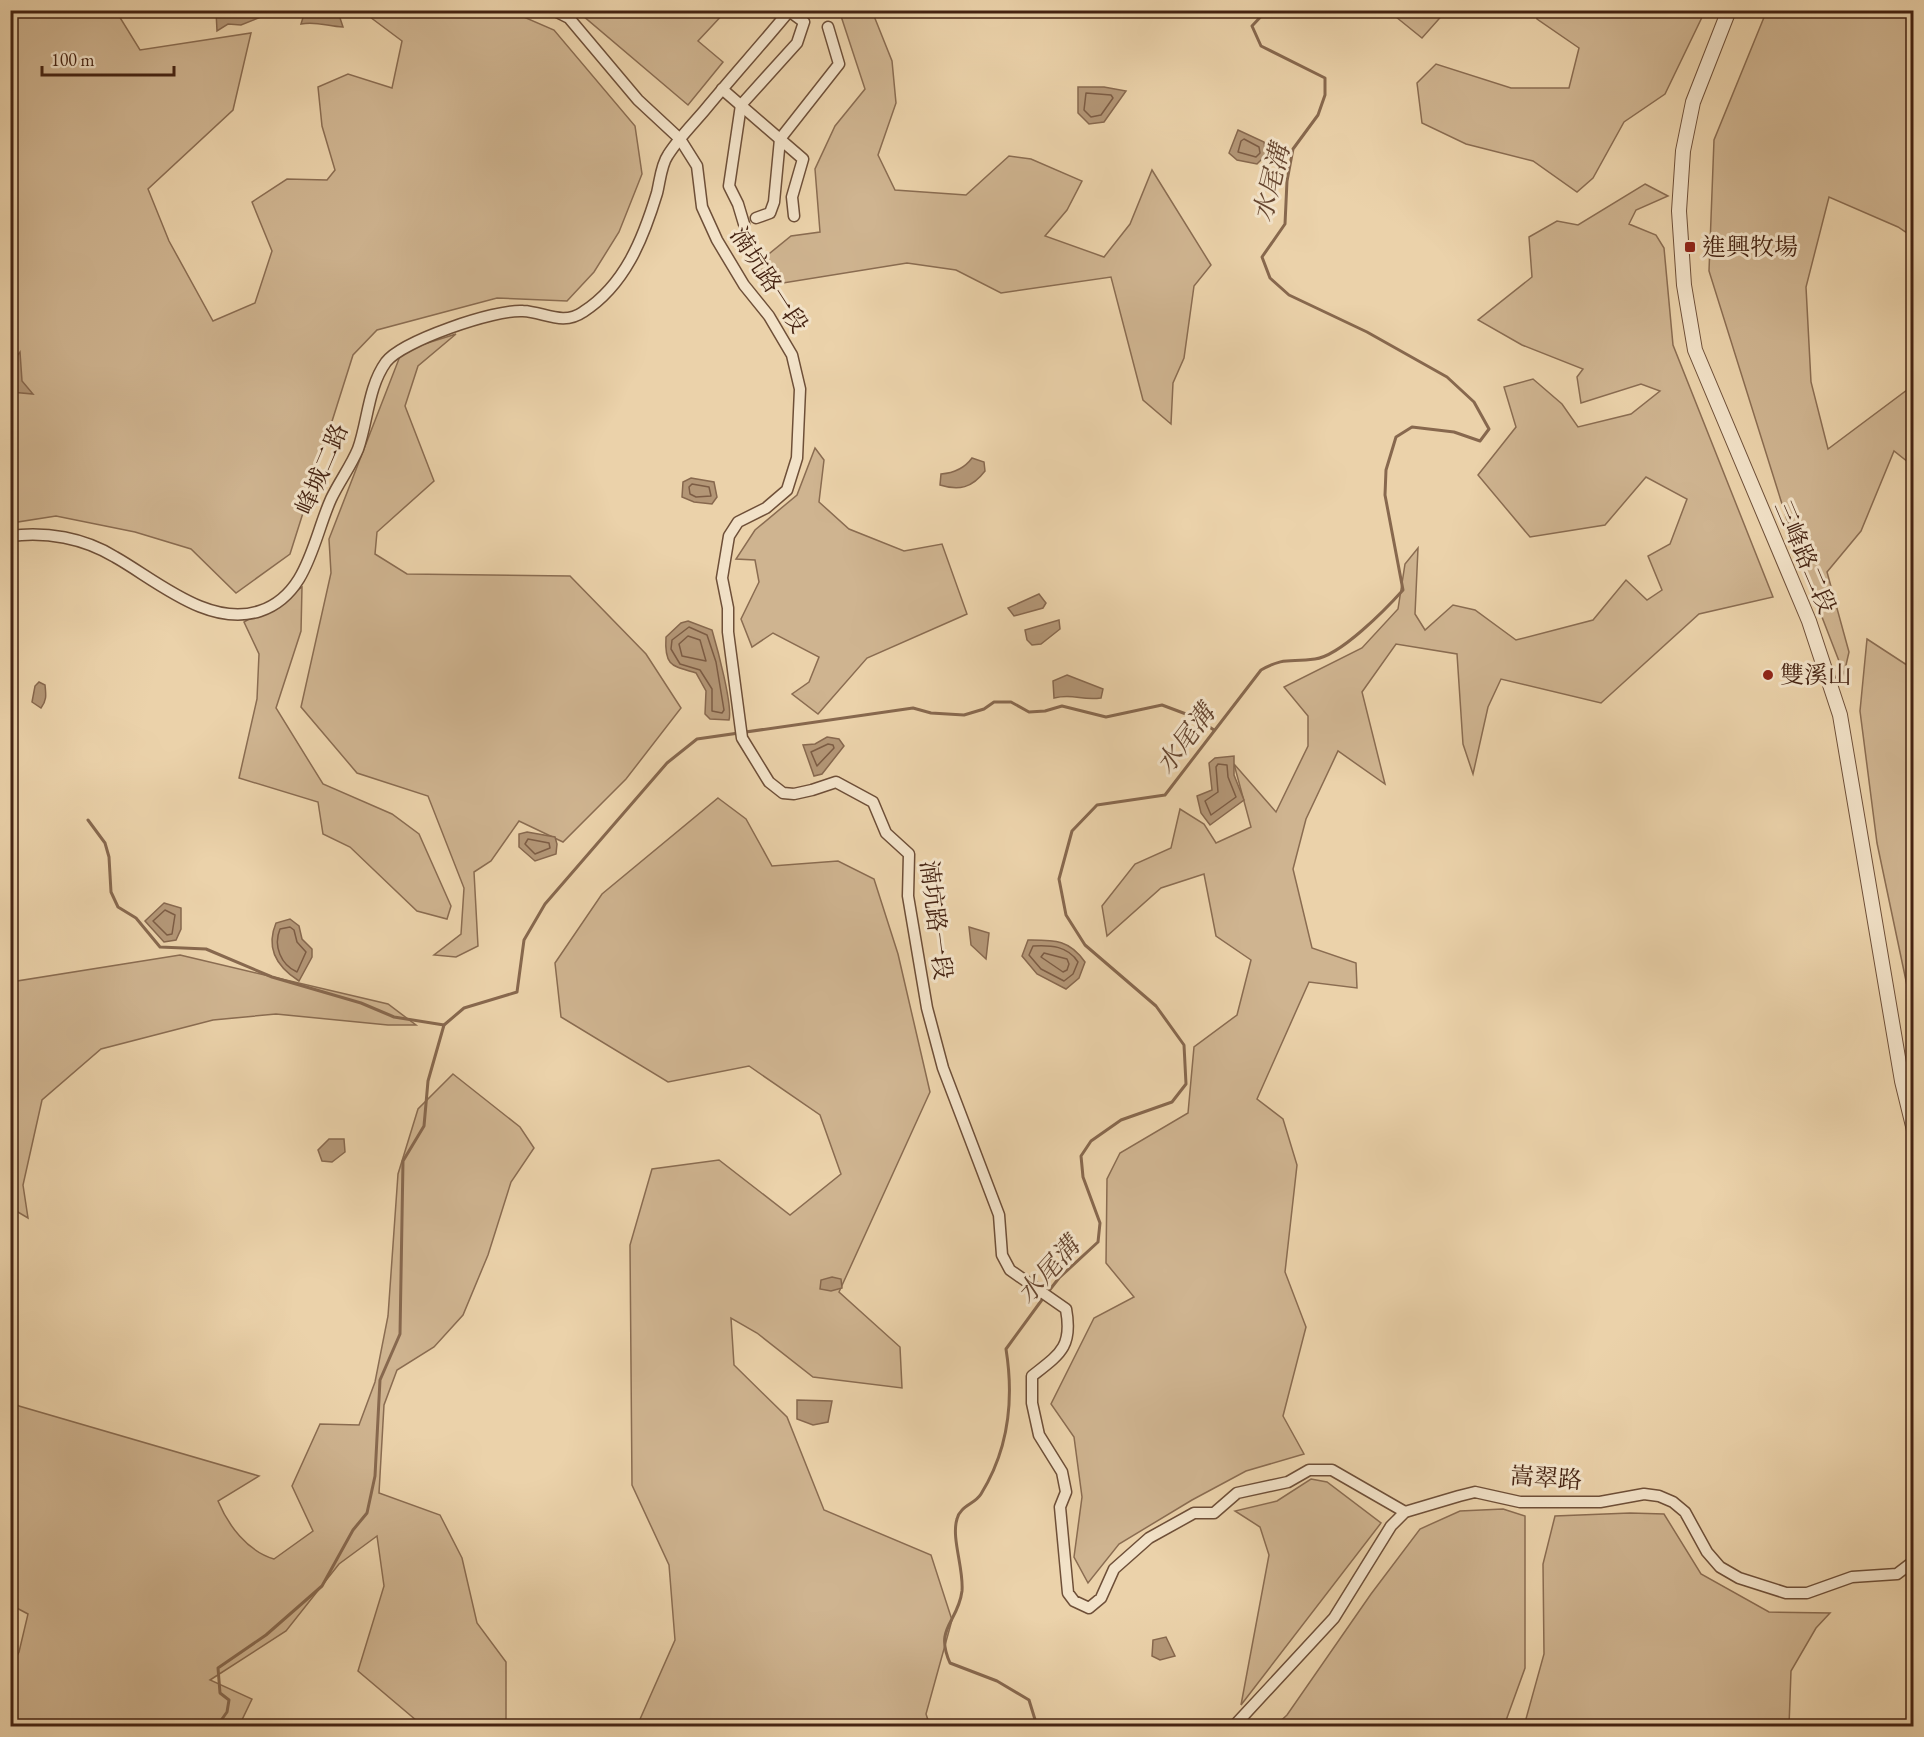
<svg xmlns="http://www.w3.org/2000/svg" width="1924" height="1737" viewBox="0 0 1924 1737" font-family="'EB Garamond','Noto Serif TC',serif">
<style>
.green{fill:#cfb490;stroke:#8a6c51;stroke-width:1.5}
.water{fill:#b39676;stroke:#87684e;stroke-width:1.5}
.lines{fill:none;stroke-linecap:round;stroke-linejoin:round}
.shore{stroke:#7c5c44;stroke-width:1.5}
.stream{stroke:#87684e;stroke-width:3}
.minor-casing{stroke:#6e4f38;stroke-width:13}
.tertiary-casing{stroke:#6e4f38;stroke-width:16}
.minor{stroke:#f2e2c8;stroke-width:10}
.tertiary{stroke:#f2e2c8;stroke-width:14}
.poi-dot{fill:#8f2418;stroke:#f2e2c8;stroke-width:2}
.labels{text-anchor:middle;stroke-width:6;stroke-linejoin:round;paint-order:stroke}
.poi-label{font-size:24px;fill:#452312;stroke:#f2e2c8;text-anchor:start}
.street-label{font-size:24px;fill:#452312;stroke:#f2e2c8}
.water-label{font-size:26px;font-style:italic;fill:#664630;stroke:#f2e2c8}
</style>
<rect width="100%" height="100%" fill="#ebd2aa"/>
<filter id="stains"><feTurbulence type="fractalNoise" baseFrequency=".00333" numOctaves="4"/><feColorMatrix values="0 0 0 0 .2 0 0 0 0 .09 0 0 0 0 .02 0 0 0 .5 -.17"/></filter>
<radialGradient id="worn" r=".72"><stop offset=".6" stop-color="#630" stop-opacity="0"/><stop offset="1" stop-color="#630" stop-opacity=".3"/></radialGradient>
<g class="green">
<path d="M839 10 872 11 892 61 896 103 878 155 895 190 966 195 1009 156 1031 159 1082 181 1067 210 1045 236 1104 257 1130 224 1152 170 1211 265 1194 286 1184 358 1173 383 1171 424 1143 400 1111 277 1001 293 956 270 907 263 783 283 754 266 791 236 820 232 815 169 835 126 865 89Z"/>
<path d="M1402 10H1446V11L1422 38 1396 17Z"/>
<path d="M1767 10 1913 11V237L1898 227 1829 197 1806 287 1811 382 1828 449 1907 390 1913 396V466L1894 451 1861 531 1827 572 1849 652 1844 674 1798 555 1709 271 1714 140Z"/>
<path d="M10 11H116L140 50 251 33 233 110 148 189 169 241 213 321 255 303 272 251 252 202 287 179 327 180 335 170 322 126 318 87 348 74 392 88 402 41 362 11H510L554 30 635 126 642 174 619 232 594 272 567 301 497 298 377 330 353 355 290 554 236 593 191 549 135 532 56 516 11 523Z"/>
<path d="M571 11H726L698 41 723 62 688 105 583 16Z"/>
<path d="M1535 11H1705L1665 94 1624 122 1593 178 1577 192 1533 161 1466 144 1422 123 1417 83 1436 64 1511 88H1569L1579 48 1537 19Z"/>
<path d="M1645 184 1668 196 1636 210 1629 224 1656 235 1664 248 1673 345 1773 597 1699 614 1601 703 1501 679 1488 707 1473 774 1463 744 1457 654 1396 644 1362 692 1385 784 1338 751 1306 819 1293 869 1312 948 1356 963 1357 988 1309 982 1257 1099 1283 1119 1297 1165 1285 1272 1306 1327 1283 1416 1304 1454 1246 1471 1192 1500 1119 1544 1088 1583 1074 1557 1082 1497 1074 1437 1051 1404 1094 1318 1134 1297 1106 1263 1107 1179 1120 1153 1188 1113 1194 1047 1237 1015 1251 960 1216 936 1204 874 1161 888 1107 936 1102 906 1135 864 1171 848 1180 809 1204 824 1216 843 1251 827 1234 764 1276 812 1308 746V716L1284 687 1362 648 1398 609 1405 564 1418 548 1415 614 1425 630 1453 605 1475 610 1516 640 1593 620 1626 580 1647 600 1662 590 1648 556 1670 544 1687 499 1646 477 1605 525 1530 537 1478 475 1516 427 1504 387 1533 379 1562 404 1578 427 1631 414 1660 391 1641 384 1581 403 1577 377 1583 369 1522 345 1478 320 1532 277 1529 237 1557 221 1578 225Z"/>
<path d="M456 334 418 366 405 406 434 481 377 532 375 554 407 574 570 576 646 654 681 708 626 779 563 842 519 821 491 861 474 872 478 946 456 957 434 955 461 934 464 888 428 796 357 773 301 707 331 573 329 539 402 351Z"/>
<path d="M815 448 824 460 819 502 849 529 904 551 942 544 967 614 867 658 818 714 792 694 809 682 819 657 773 633 752 647 741 619 759 582 755 560 736 559 755 530 797 495Z"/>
<path d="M302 587 301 631 276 708 323 784 392 814 419 834 451 906 447 919 417 911 350 847 323 834 318 802 239 778 257 699 259 654 244 622Z"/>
<path d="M1867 639 1913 669V1014L1877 843 1860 711Z"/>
<path d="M718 798 746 819 772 866 838 861 874 879 898 954 930 1092 839 1292 900 1347 902 1388 813 1377 757 1333 731 1318 734 1365 787 1417 824 1510 931 1555 952 1620 926 1714 930 1726H637L675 1640 669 1565 632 1485 630 1245 652 1169 719 1160 790 1215 841 1174 820 1115 749 1066 668 1082 561 1017 555 963 602 894Z"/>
<path d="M180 955 388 1004 416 1025H388L276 1014 213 1020 101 1049 42 1100 23 1185 28 1218 11 1208V982Z"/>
<path d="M453 1074 520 1127 534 1148 511 1182 488 1255 463 1315 434 1347 397 1370 384 1405 379 1493 440 1515 462 1558 477 1623 506 1662V1723L510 1726H423L358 1671 384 1586 377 1536 339 1564 286 1631 210 1680 252 1699 239 1726H11V1668L19 1652 28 1614 11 1605V1400L19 1406 259 1476 218 1501C228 1525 247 1551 274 1559L313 1531 292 1486 320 1424 359 1425 375 1382 388 1316 398 1174 418 1109Z"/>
<path d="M1311 1479 1327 1482 1381 1523 1241 1705 1269 1555 1260 1527 1235 1511 1277 1501Z"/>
<path d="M1503 1509 1525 1516V1668L1504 1726H1275L1287 1715 1371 1594 1420 1529 1460 1511Z"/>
<path d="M1630 1513 1664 1514 1701 1574 1769 1612 1830 1613 1816 1628 1791 1671 1789 1726H1524L1544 1654 1543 1564 1555 1516Z"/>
</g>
<g class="water">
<path d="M216 11H260L261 17 241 25 228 24 217 31Z"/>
<path d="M305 11 339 15 343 27C327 26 316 21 301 24Z"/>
<path d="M1078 87H1104L1126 91 1104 122 1089 124 1078 113Z"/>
<path d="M1238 130 1264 142 1266 155 1257 164 1237 160 1229 153Z"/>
<path d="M20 352 22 381 33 394 11 392V364Z"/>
<path d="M972 458 984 462 985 471C972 488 959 491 940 485L941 474C954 473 964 469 972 458Z"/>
<path d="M691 478 714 482 717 497 712 504 694 502 682 497 683 482Z"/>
<path d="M1039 594 1046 603 1043 608 1014 616 1008 608Z"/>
<path d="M1059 620 1060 629 1041 644 1032 645 1027 640 1025 630Z"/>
<path d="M688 621 712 630C717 647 733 706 729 720L710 719 705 714 706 691 696 673C673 666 664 667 666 637L681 623Z"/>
<path d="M1067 675 1103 689 1101 698C1081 701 1074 693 1054 698L1053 681Z"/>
<path d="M39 682 45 685C46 695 47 700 41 708L32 702 35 686Z"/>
<path d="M827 737 839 739 844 746 822 774 814 776 803 745 815 744Z"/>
<path d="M1234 756V775L1244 800 1210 825 1201 813 1197 796 1212 790 1209 763 1215 758Z"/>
<path d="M527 832 555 837 557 844 556 854 535 861 519 847V834Z"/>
<path d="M164 903 181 908V929L176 940 164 942 145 921Z"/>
<path d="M290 919 299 926 302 939 312 949V957L299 981C277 967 265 949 276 923Z"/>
<path d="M969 927 989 933 986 959 971 945Z"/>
<path d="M1028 940C1054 940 1069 939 1085 962L1079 978 1066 989 1037 974 1022 956Z"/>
<path d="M329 1139H344L345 1152 332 1162 322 1161 318 1150Z"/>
<path d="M832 1277 841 1279 842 1288 831 1291 820 1289 821 1280Z"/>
<path d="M797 1400 832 1401 828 1422 813 1425 797 1419Z"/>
<path d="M1166 1637 1175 1656 1160 1660 1152 1656 1153 1640Z"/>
</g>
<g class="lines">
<g class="shore">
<path d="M1086 93 1111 95 1113 98 1101 115 1091 117 1084 110Z"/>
<path d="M1244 139 1259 147 1260 153 1256 157 1238 152 1241 141Z"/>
<path d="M692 484 709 487 711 496 696 497 690 494 689 487Z"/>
<path d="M689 627 707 635 716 662 724 710 722 713 712 711V689L700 670 680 664 671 649 672 640Z"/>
<path d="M688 636 700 640 706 661 682 656 679 644Z"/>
<path d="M828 744 833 745 834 748 817 766 811 752Z"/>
<path d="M1218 764 1227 765 1228 777 1236 797 1211 815 1205 801 1218 792 1216 767Z"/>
<path d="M528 839 549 843 550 848 535 854 525 844Z"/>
<path d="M165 910 175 915 172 934 167 935 153 921Z"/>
<path d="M290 927 294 930 297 942 306 952 297 972C281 965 273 946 280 929Z"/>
<path d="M1033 946C1051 945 1068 946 1078 962L1073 974 1064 981 1041 969 1029 955Z"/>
<path d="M1044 953 1067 959 1069 964 1067 970 1063 972 1041 957Z"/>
</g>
<g class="stream">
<path d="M88 820 105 843 109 857 111 892 118 907 136 918 160 947 206 949 272 977 361 1003 394 1017 444 1025"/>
<path d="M1048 1292 1059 1278 1098 1242 1100 1223 1083 1177 1081 1156 1091 1141 1121 1120 1172 1102 1186 1084 1184 1045 1156 1006 1085 945 1066 915 1059 879 1072 831 1097 805 1165 795 1261 670C1286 656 1290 663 1315 659 1340 656 1386 609 1403 590L1385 495 1386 470 1396 437 1412 427 1454 432 1480 441 1489 429 1474 402 1447 377 1367 332 1289 295 1270 278 1262 257 1285 224 1287 181 1293 149 1318 115 1325 95V78L1261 46 1252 26 1267 10"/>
<path d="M217 1726 227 1712 229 1700 220 1693 218 1668 266 1635 322 1586 353 1530 367 1513 375 1476 380 1380 400 1334 403 1161 424 1126 428 1081 444 1025 464 1008 517 992 524 940 545 904 667 763 697 739 913 708 931 713 964 715 984 709 994 702H1011L1029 712 1045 711 1062 706 1106 717 1162 705 1194 717 1214 730"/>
<path d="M1037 1726 1029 1700 997 1681 950 1663C934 1627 958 1623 962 1591 964 1569 951 1538 957 1519 960 1506 975 1504 981 1494 1009 1449 1014 1399 1006 1349L1044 1297"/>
</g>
<g class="minor-casing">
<g id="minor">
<path d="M553 10 569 18 638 100 680 139 697 166 702 207 717 240 744 285 769 316 792 355 800 389 797 458 787 490 766 508 738 522 729 536 722 578 728 608V632L742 738 769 782 783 793 794 794 812 790 836 782 873 802 886 833 909 854 908 896 927 1008 943 1068 999 1215 1002 1255 1010 1270 1066 1309C1073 1347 1060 1354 1032 1376V1403L1039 1435 1062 1472 1066 1492 1060 1507 1068 1593 1074 1601 1089 1608 1101 1598 1114 1569 1149 1538 1194 1513H1214L1237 1493 1288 1482 1309 1470H1332L1405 1512"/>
<path d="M722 89 803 159 792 197 794 216"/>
<path d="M756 218 770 213 774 202 780 139 839 64 828 27"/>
<path d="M744 224 738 204 729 186 741 105 797 43 804 22 789 11"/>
<path d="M10 536C46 531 84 538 115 557 156 580 209 628 260 611 308 595 313 539 331 499 339 482 351 466 358 449 368 421 368 387 386 362 402 341 495 309 523 311 544 312 563 326 583 312 625 285 643 239 657 193 660 181 661 165 668 155 678 139 692 125 704 111 732 77 762 44 790 10"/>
<path d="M1234 1726 1334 1618 1391 1526 1405 1512 1459 1496 1475 1492 1520 1502H1600L1644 1494 1659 1496 1673 1502 1685 1512 1707 1552 1720 1567 1739 1578 1786 1593H1807L1852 1577 1897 1574 1914 1561"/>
</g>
</g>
<g class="tertiary-casing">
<path id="tertiary" d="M1729 10 1693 102 1683 151 1679 211 1684 285 1695 350 1809 621 1840 715 1902 1081 1914 1130"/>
</g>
<use href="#minor" class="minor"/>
<use href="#tertiary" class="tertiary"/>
</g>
<g class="poi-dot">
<rect x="1684" y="241" width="12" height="12" rx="3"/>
<circle cx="1768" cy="675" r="6"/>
</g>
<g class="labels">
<g class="poi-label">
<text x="1702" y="255">進興牧場</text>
<text x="1780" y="683">雙溪山</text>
</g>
<g class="street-label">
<text transform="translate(769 280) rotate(57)" y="8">湳坑路一段</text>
<text transform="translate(322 469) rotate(-67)" y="8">峰城二路</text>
<text transform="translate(1805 557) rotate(67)" y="8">三峰路二段</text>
<text transform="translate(936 920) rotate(83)" y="8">湳坑路一段</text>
<text transform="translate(1546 1478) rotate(4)" y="8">嵩翠路</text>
</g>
<g class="water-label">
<text transform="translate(1271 183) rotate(-76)" y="9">水尾溝</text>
<text transform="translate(1185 739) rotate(-53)" y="9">水尾溝</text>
<text transform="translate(1048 1270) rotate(-48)" y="9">水尾溝</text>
</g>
</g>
<rect width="1924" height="1737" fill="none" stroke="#ebd2aa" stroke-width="36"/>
<rect x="12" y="12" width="1900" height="1713" fill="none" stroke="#452312" stroke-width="3"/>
<rect x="18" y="18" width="1888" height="1701" fill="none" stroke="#452312" stroke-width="1.5"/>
<path d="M42 66v9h132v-9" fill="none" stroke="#452312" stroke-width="3"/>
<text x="51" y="66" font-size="18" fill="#452312" stroke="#f2e2c8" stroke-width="4.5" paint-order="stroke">100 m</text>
<rect width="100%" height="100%" filter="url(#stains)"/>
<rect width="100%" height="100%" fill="url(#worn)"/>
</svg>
